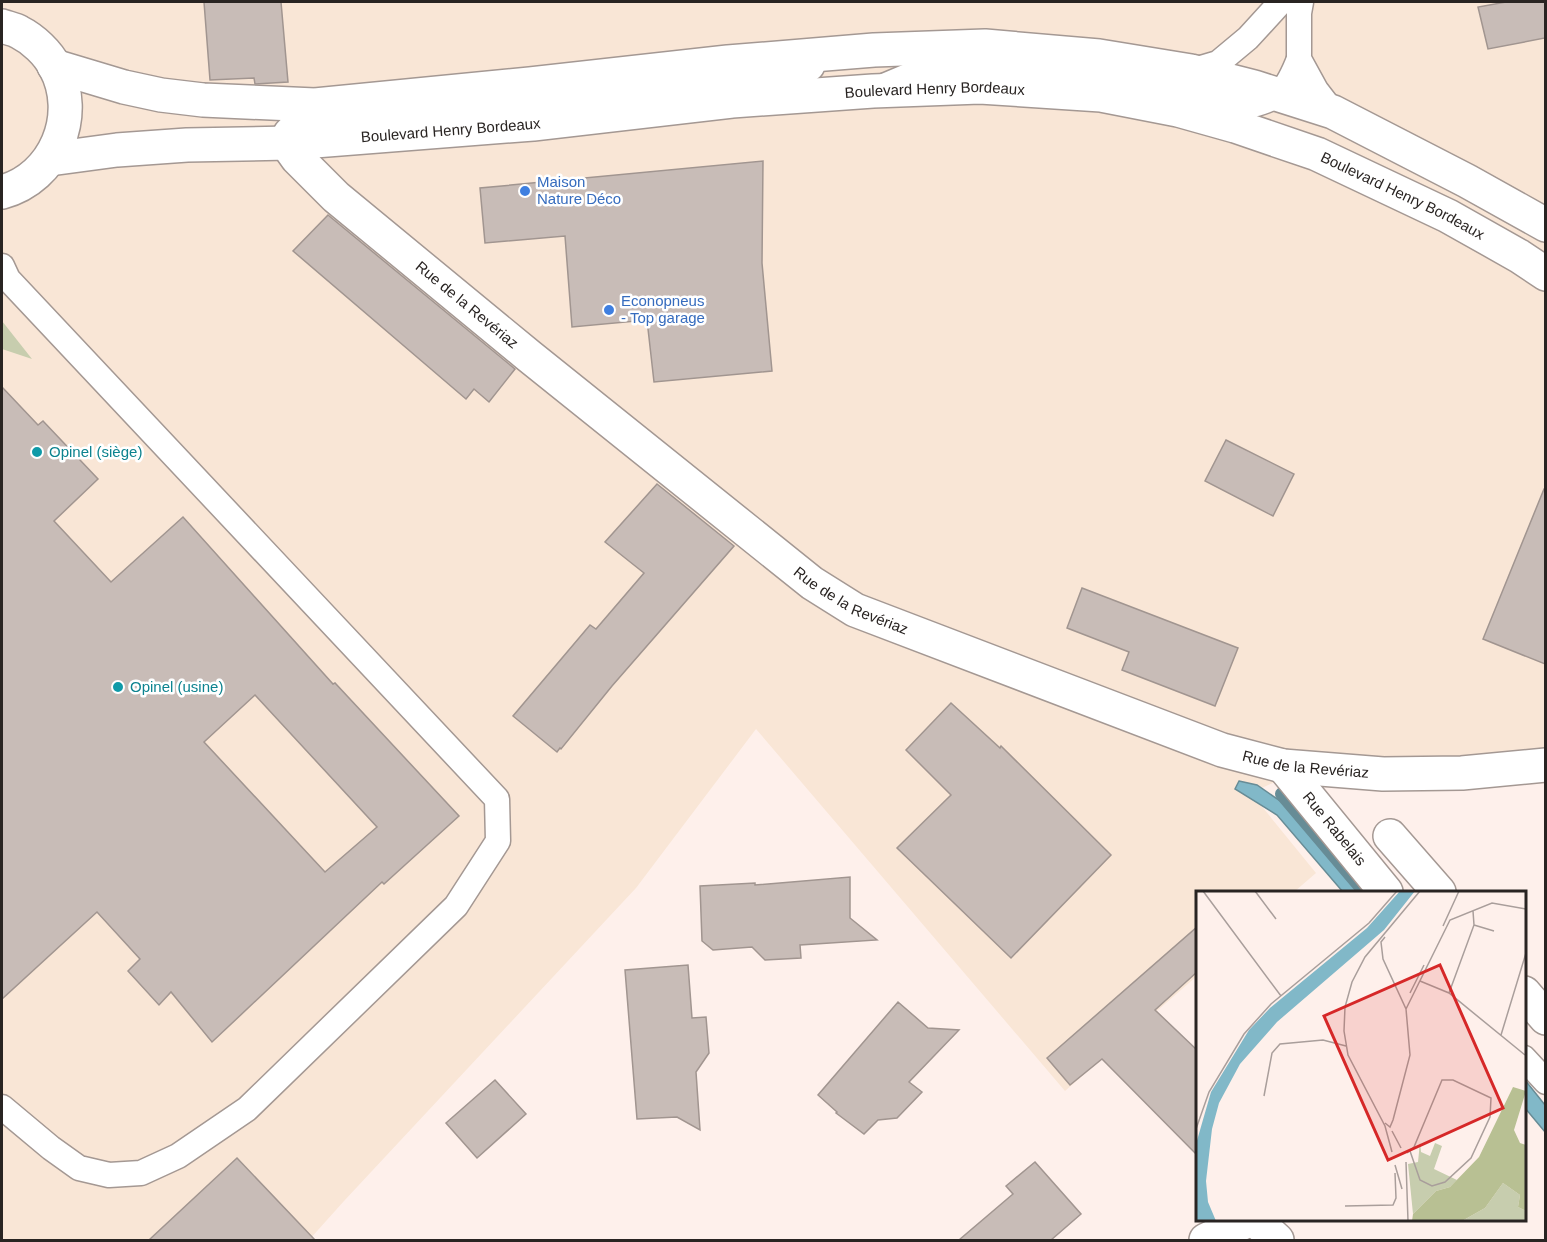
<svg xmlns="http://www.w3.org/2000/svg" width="1547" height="1242" viewBox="0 0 1547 1242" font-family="Helvetica,sans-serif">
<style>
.industrial{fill:#f9e6d6}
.green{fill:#c7cdae}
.water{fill:#81b8c8;stroke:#678c96;stroke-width:1.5}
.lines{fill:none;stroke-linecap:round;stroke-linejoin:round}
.stream{stroke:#678c96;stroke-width:14}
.building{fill:#c8bcb7;stroke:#a19590;stroke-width:1.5;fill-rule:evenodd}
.lane-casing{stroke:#a49893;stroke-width:27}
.street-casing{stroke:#a49893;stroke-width:36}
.primary-casing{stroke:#a49893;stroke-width:36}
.lane{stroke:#fff;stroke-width:24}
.street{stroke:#fff;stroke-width:33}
.primary{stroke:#fff;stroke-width:33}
.shop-dot{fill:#3f7fe0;stroke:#fff;stroke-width:2}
.culture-dot{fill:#0f9aa8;stroke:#fff;stroke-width:2}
.labels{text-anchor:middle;stroke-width:5;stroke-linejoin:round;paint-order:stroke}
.street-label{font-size:15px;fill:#292422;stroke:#fff}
.shop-label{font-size:15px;fill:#366cbe;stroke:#fff;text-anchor:start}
.culture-label{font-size:15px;fill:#0d838f;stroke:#fff;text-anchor:start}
.inset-road{fill:none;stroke:#a99e9b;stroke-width:1.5}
.view{fill:#d62828;fill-opacity:0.15;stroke:#d62828;stroke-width:3}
.inset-edge{fill:none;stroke:#292422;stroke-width:3}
</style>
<rect width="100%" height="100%" fill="#fef0eb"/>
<path class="industrial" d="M2 2H1545V752L1480 761 1327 758 1251 793 1316 873 1294 892H1198L1197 976 1065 1091 756 729 636 888 344 1201 309 1240H2Z"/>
<path class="green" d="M2 321 32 359 2 349Z"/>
<g class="water">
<path d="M1239 781 1257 785 1283 803 1369 892H1343L1277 815 1235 789Z"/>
<path d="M1525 1080 1545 1105V1132L1525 1108Z"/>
</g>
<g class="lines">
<path class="stream" d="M1282 794 1365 892"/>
</g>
<g class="building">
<path d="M204 2H281L288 82 255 84 254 78 210 80Z"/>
<path d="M1506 2H1545V38L1488 49 1478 7Z"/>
<path d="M763 161 762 263 772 371 654 382 647 320 572 327 565 236 485 243 480 188Z"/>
<path d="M328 215 515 369 489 402 474 389 466 399 293 251Z"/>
<path d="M2 387 38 425 43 421 98 479 54 521 111 582 183 517 333 684 335 683 459 816 384 884 382 882 212 1042 171 992 159 1005 128 971 140 959 97 912 2 999ZM255 695 377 827 325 872 204 742Z"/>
<path d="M1226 440 1294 474 1273 516 1205 481Z"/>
<path d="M657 484 734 546 612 686 561 749 560 748 557 752 513 716 590 625 596 629 644 573 605 542Z"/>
<path d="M1544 489H1545V664L1483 639Z"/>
<path d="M1082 588 1238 648 1215 706 1122 670 1129 652 1067 628Z"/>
<path d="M951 703 1000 748 1001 746 1111 855 1011 958 897 848 951 795 906 750Z"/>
<path d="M850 877V918L877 940 800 945 801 958 765 960 752 947 713 950 702 941 700 886 755 883V885Z"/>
<path d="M1197 927V972L1155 1010 1197 1050V1155L1102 1059 1070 1085 1047 1058Z"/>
<path d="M688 965 692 1018 706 1017 709 1053 696 1072 700 1130 677 1117 637 1119 625 970Z"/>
<path d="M898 1002 928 1028 959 1030 909 1082 922 1092 897 1118 878 1120 864 1134 836 1113 837 1112 818 1095Z"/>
<path d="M495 1080 526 1114 477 1158 446 1123Z"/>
<path d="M237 1158 315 1240H149Z"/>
<path d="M1035 1162 1081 1214 1051 1240H959L1013 1194 1006 1186Z"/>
</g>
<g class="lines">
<g class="lane-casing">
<g id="lane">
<path d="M1301 2 1299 13V59L1316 90 1333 112"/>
<path d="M1191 71 1218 63 1248 38 1281 2"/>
<path d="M886 85 931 66 1099 76 1244 107C1280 99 1286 92 1299 59"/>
<path d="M2 266 8 279 497 799 498 841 456 906 247 1109 178 1156 141 1173 109 1175 79 1168 51 1148 2 1107"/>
<path d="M1524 1058 1546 1082"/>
</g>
</g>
<g class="street-casing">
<g id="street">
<path id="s1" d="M808 65 729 84 299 125 290 134 289 143 292 151 297 158 336 197 529 356 812 583 855 610 1222 750 1283 766 1383 774 1462 773 1546 765"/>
<path id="s2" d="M1283 766 1386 892"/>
<path d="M1390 836 1439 892"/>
<path d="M1524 993 1546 1018"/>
<path d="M1255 1220 1277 1240"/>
<path d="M1206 1240 1249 1220"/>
</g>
</g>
<g class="primary-casing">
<g id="primary">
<path d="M2 26C7 28 14 29 19 32 33 39 48 53 55 67 81 115 55 178 2 192"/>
<path d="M54 66 124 87 161 95 203 100 315 105 530 84 728 62 874 50 985 46 1099 56 1191 71 1254 87 1333 112 1467 181 1546 225"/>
<path id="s3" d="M50 159 117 150 187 145 289 143 533 124 732 101 873 91 980 87 1101 95 1178 110 1235 126 1317 154 1448 216 1519 256 1546 274"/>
</g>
</g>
<use href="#lane" class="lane"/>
<use href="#street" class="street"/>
<use href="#primary" class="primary"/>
</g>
<g class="shop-dot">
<circle cx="525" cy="191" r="6"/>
<circle cx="609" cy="310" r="6"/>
</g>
<g class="culture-dot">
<circle cx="37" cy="452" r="6"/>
<circle cx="118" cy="687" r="6"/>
</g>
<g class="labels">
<g class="street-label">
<text dy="5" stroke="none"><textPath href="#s3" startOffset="888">Boulevard Henry Bordeaux</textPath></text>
<text dy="5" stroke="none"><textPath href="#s3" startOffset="402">Boulevard Henry Bordeaux</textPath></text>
<text dy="5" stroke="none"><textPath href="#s3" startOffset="1374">Boulevard Henry Bordeaux</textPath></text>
<text dy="5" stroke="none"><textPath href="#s1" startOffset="777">Rue de la Revériaz</textPath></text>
<text dy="5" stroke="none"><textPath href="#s1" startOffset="1263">Rue de la Revériaz</textPath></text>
<text dy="5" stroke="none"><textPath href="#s1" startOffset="1749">Rue de la Revériaz</textPath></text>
<text dy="5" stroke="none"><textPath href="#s2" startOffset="81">Rue Rabelais</textPath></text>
</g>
<g class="shop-label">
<text x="537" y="187">Maison<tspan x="537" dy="17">Nature Déco</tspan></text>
<text x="621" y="306">Econopneus<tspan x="621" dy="17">- Top garage</tspan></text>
</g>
<g class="culture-label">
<text x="49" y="457">Opinel (siège)</text>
<text x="130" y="692">Opinel (usine)</text>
</g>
</g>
<g transform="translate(1196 891)">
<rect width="330" height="330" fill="#fef0eb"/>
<path d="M224 251 225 261 234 265 239 252 246 255 238 278 261 289 254 296 240 300 217 323 212 273 222 271ZM307 292 324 304 322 316 330 320V330H266L289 317Z" fill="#c7cdae"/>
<path d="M317 196 330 200 318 239 324 252 330 254V320L322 316 324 304 307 292 289 317 266 330H216L217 323 240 300 254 296 283 266Z" fill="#b8c093"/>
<path d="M204 0H219L188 39 81 131 44 173 23 212 16 238 10 290 12 311 20 330H0V253L15 201 53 139 74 117 171 37Z" fill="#81b8c8"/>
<path class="inset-road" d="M7 0 85 105M59 0 80 28M278 34 298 40M247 35 263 0M189 46 185 51 187 68 210 118 214 164 197 229 194 236 189 232M224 90 253 102 329 164M214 102 228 74M253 102 278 34 277 20M210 118 254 29 296 12 330 18M305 144 330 62M68 205 76 162 84 153 127 149 150 155M0 238 13 201 48 143 75 113 173 32 201 0M196 240 205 257M196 261 189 235 152 164 148 140 149 116 156 91 169 66 224 0M211 262 218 256 246 189H257L295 207 294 226 275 267 249 291 236 295 224 289 214 260M210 271 212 330M199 274 206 298M149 315 197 314 200 307 199 282"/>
<path class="view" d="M244 74 307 217 192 269 128 125Z"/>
<rect width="330" height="330" class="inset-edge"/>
</g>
<rect width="1547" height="1242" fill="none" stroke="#292422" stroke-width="6"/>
</svg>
